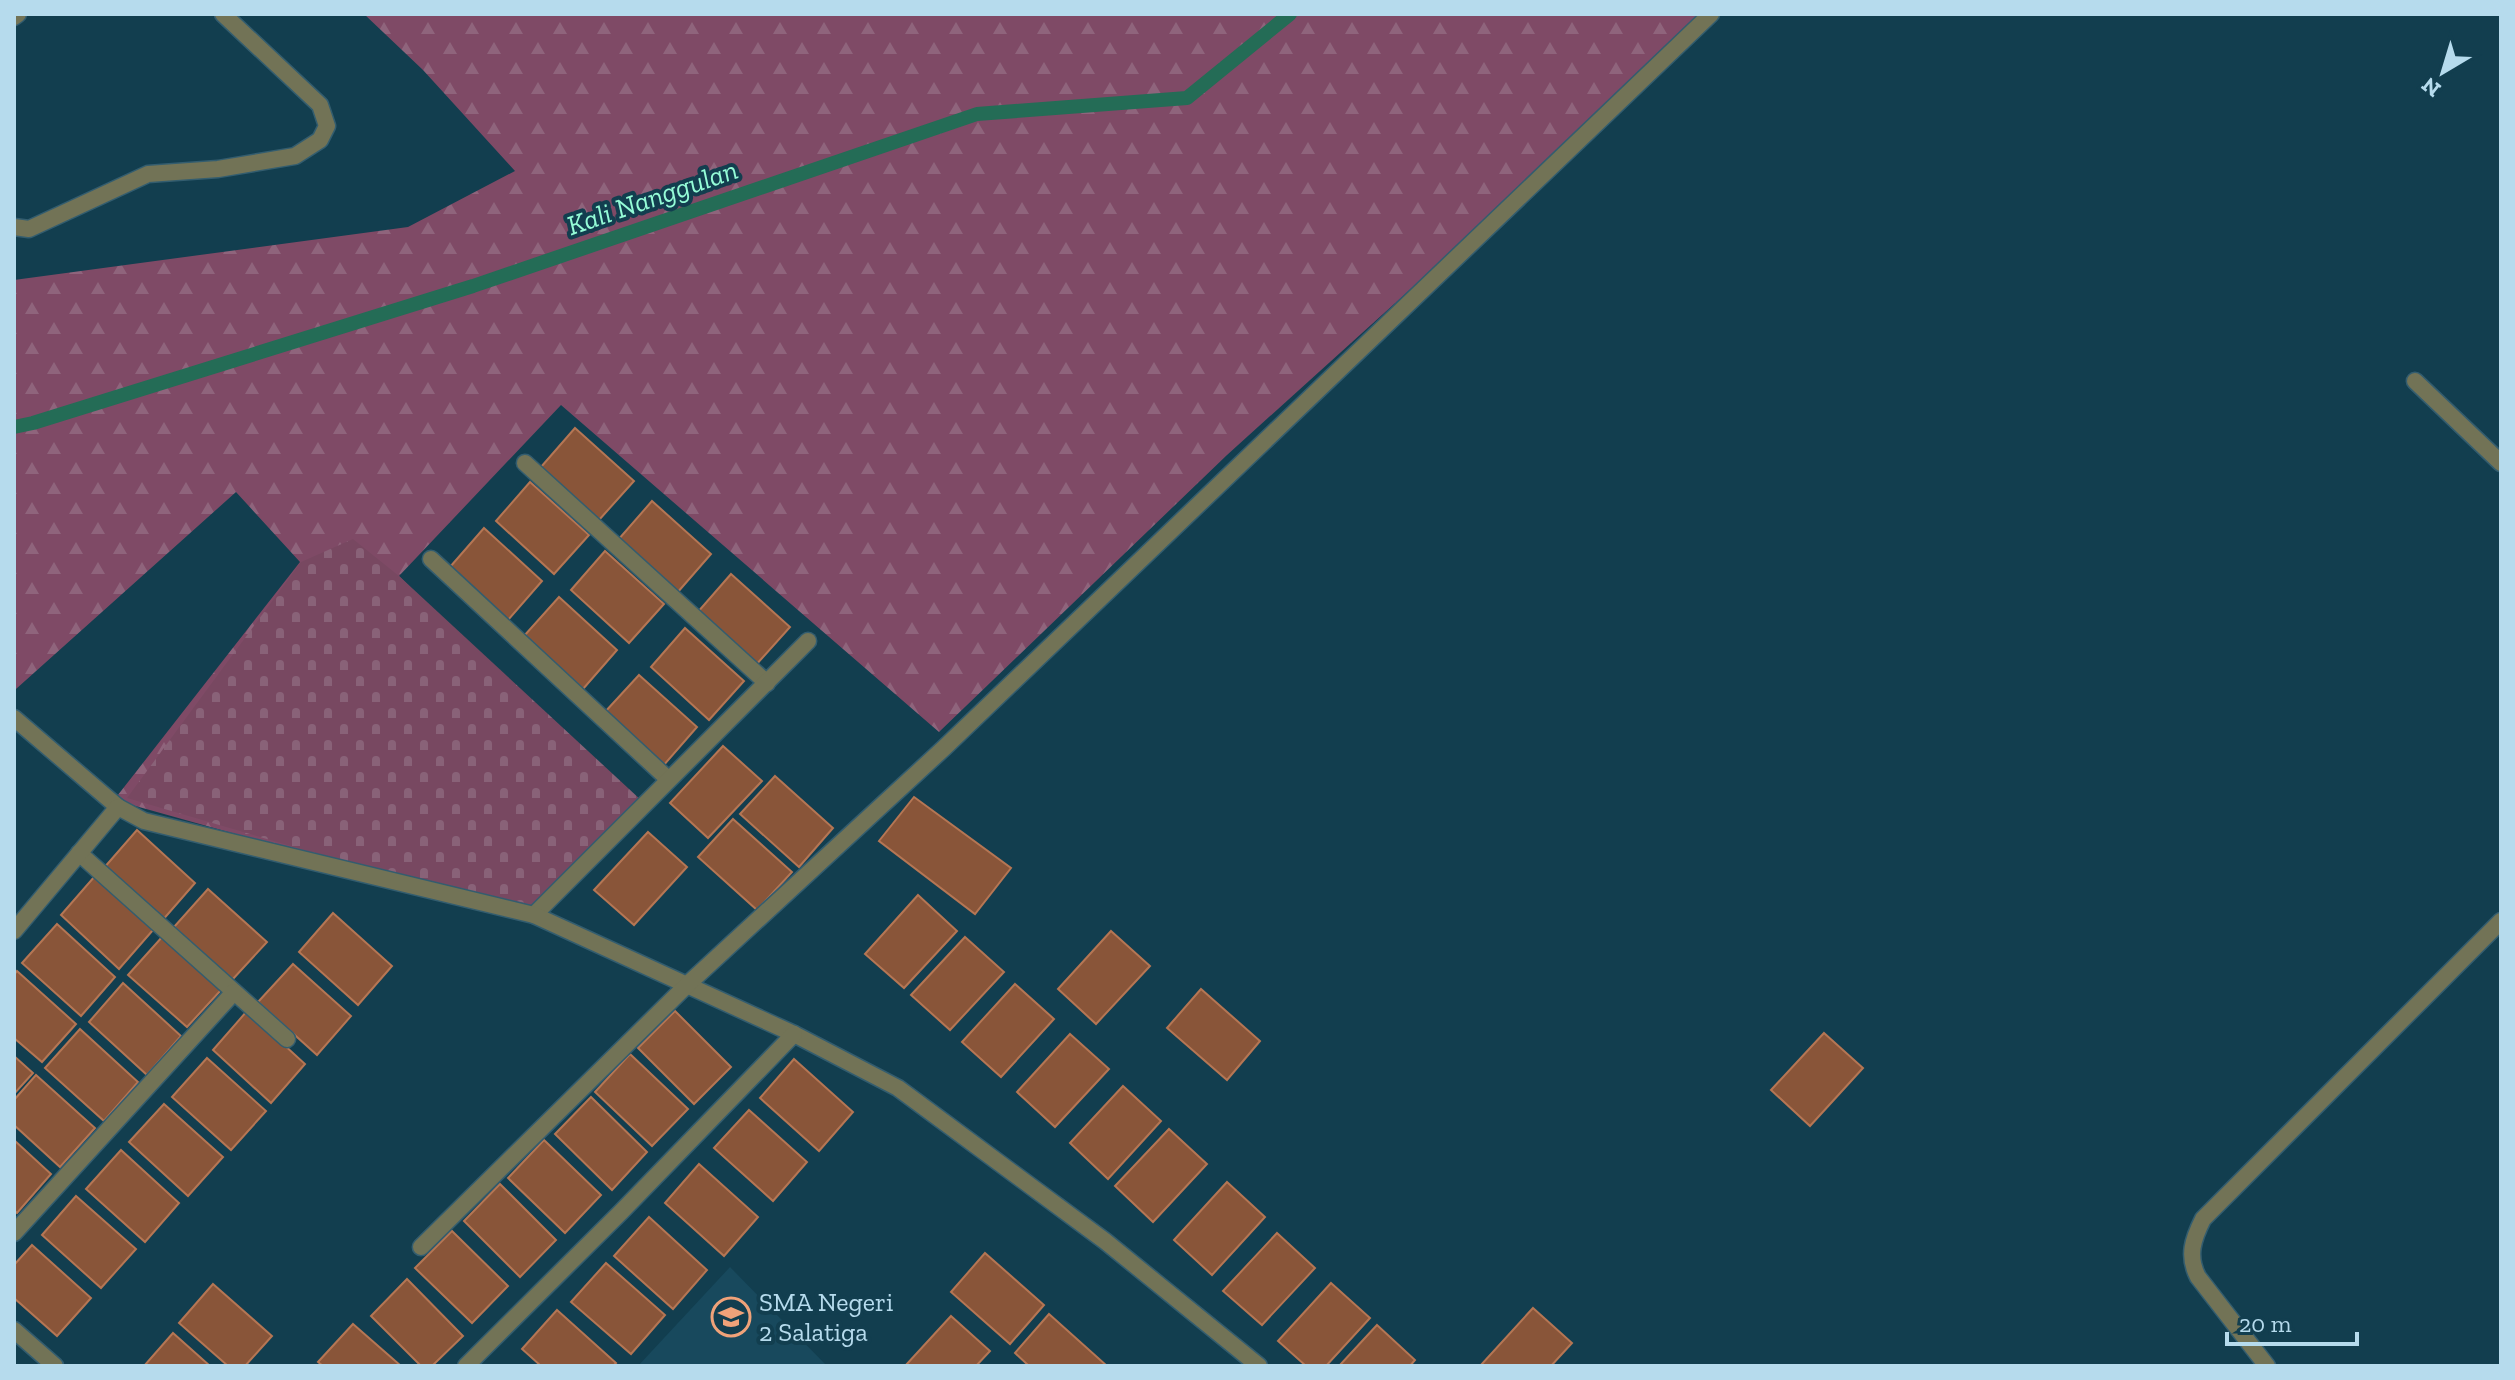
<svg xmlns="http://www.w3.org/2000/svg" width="2515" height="1380" viewBox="0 0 2515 1380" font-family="'Zilla Slab',serif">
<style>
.built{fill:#18495d}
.forest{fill:url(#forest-firs)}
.cemetery{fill:url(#cemetery-stones)}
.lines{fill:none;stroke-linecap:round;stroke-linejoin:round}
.stream{stroke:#246c56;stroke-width:14}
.building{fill:#895539;stroke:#b57654;stroke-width:2}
.minor-casing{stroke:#335d6f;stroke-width:19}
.minor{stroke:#727356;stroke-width:16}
.labels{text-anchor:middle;stroke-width:8;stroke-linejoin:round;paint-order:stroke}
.poi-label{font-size:26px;fill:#b6dbed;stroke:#123e4f;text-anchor:start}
.water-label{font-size:28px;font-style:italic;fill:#95fcd7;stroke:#123e4f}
</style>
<defs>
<pattern id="forest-firs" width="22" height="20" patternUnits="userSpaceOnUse" patternTransform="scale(2)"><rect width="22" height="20" fill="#7f4a66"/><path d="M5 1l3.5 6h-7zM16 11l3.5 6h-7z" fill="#8f647c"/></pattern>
<pattern id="cemetery-stones" width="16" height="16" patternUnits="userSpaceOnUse" patternTransform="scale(2)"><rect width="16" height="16" fill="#784861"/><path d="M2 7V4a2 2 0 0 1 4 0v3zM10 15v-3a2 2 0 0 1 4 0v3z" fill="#896278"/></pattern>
</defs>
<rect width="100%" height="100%" fill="#123e4f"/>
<path class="built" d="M730 1267 827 1366H638Z"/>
<path class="forest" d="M364 14H1715L1227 455 939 732 561 405 399 576 630 804 530 909 321 858 114 800 300 562 236 492 16 689 14 687V280L408 227 515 171 423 70Z"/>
<path class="cemetery" d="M353 539 399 576 642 801 542 907 342 861 127 798 301 562Z"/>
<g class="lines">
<path class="stream" d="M14 427 33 423 473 286 977 114 1187 98 1290 14"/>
</g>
<g class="building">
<path d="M575 428 634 481 599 520 541 467Z"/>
<path d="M530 482 589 535 554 574 496 521Z"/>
<path d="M652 501 711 554 677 593 618 540Z"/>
<path d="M484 528 542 581 508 620 450 567Z"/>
<path d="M605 551 664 604 629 643 571 590Z"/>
<path d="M731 574 790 627 755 666 697 613Z"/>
<path d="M559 597 617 650 583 689 524 636Z"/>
<path d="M685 628 744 681 709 720 651 667Z"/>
<path d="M639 675 697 727 663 766 604 713Z"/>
<path d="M723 746 762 781 708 838 670 803Z"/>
<path d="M775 776 833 828 799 867 740 814Z"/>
<path d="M914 797 1011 868 975 914 879 841Z"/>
<path d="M733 819 792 872 757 910 698 857Z"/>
<path d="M137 830 195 883 161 922 103 869Z"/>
<path d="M648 832 687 867 634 925 594 890Z"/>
<path d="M95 876 153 930 119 969 61 915Z"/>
<path d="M208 889 267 942 232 980 174 927Z"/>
<path d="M918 895 957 931 904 988 865 954Z"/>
<path d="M333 913 392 966 358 1005 299 952Z"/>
<path d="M57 924 115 977 81 1016 22 963Z"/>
<path d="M1111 931 1150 966 1096 1024 1058 989Z"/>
<path d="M163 936 222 989 187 1027 128 975Z"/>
<path d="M965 937 1004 972 950 1030 911 995Z"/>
<path d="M293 964 351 1016 317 1055 258 1002Z"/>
<path d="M17 971 76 1024 42 1062 14 1038V975Z"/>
<path d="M123 983 181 1036 147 1075 89 1022Z"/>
<path d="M1015 984 1054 1019 1001 1077 962 1042Z"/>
<path d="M1201 989 1260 1041 1227 1080 1167 1028Z"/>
<path d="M247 1011 305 1064 271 1103 213 1050Z"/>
<path d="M675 1011 731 1067 694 1104 638 1048Z"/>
<path d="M80 1029 138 1082 104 1121 45 1068Z"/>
<path d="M1824 1033 1863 1068 1810 1126 1771 1090Z"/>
<path d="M1070 1034 1109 1069 1055 1127 1017 1092Z"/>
<path d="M630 1054 688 1109 652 1146 595 1092Z"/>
<path d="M14 1056 33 1073 14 1094Z"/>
<path d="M207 1058 266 1111 231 1150 172 1097Z"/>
<path d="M794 1059 853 1112 819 1151 760 1098Z"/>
<path d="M36 1075 95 1128 60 1167 14 1125V1100Z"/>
<path d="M1123 1086 1161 1121 1108 1179 1070 1143Z"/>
<path d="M591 1097 647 1152 612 1190 555 1134Z"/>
<path d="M164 1104 223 1157 188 1196 129 1142Z"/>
<path d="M749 1110 807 1162 773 1201 714 1148Z"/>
<path d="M1169 1129 1207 1164 1153 1222 1115 1186Z"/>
<path d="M14 1140 51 1174 17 1213 14 1210Z"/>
<path d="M544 1140 601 1195 565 1233 508 1178Z"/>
<path d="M121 1150 179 1203 145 1242 86 1189Z"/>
<path d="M699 1164 758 1217 724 1256 665 1203Z"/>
<path d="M1227 1182 1265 1217 1212 1275 1174 1240Z"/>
<path d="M500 1184 556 1240 520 1277 464 1221Z"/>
<path d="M76 1196 136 1249 101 1288 42 1235Z"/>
<path d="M649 1217 707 1270 673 1309 614 1256Z"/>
<path d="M452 1231 508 1286 472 1323 415 1268Z"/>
<path d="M1277 1233 1315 1268 1262 1325 1223 1291Z"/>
<path d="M32 1245 91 1298 57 1336 14 1298V1265Z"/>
<path d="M985 1253 1044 1305 1010 1344 951 1292Z"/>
<path d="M606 1263 665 1315 631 1354 571 1302Z"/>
<path d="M407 1279 463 1336 432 1366H421L371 1316Z"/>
<path d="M1331 1283 1370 1318 1326 1366H1306L1278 1341Z"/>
<path d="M213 1284 272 1336 245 1366H228L179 1323Z"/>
<path d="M1533 1308 1572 1343 1551 1366H1480Z"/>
<path d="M557 1310 616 1363 613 1366H541L522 1349Z"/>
<path d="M1049 1314 1107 1366H1029L1015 1353Z"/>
<path d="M951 1316 990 1351 976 1366H905Z"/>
<path d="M353 1324 401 1366H323L318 1362Z"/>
<path d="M1377 1325 1415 1360 1410 1366H1339Z"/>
<path d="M173 1333 210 1366H144Z"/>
</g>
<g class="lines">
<g class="minor-casing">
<g id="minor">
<path d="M14 17 18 14"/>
<path d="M14 227 29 229 148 174 218 169 295 156 320 140 327 126 320 105 223 14"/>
<path d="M2415 381 2501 463"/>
<path d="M525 463 767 683"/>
<path d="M431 559 668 779"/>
<path d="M14 718 118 807"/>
<path d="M79 853 287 1039"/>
<path d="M534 915 808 641"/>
<path d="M14 931 118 807 144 821 534 915 794 1034 898 1088 1105 1241 1259 1366"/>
<path d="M14 1233 234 992"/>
<path d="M421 1247 688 984 944 748 1711 14"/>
<path d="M14 1330 55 1366"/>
<path d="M466 1366 621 1212 794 1034"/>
<path d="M2267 1366 2198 1277C2187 1256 2193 1239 2203 1219L2501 921"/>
</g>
</g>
<use href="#minor" class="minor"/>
</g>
<defs>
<g id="school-ring" transform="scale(2)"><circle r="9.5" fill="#123e4f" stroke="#f0a279" stroke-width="1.5"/><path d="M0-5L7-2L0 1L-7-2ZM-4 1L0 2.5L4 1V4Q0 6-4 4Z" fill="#f0a279"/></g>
</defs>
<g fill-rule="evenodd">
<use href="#school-ring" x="731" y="1317"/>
</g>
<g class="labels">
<g class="poi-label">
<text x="759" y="1311">SMA Negeri<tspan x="759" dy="30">2 Salatiga</tspan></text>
</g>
<g class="water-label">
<text transform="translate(652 197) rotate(-19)" y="10">Kali Nanggulan</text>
</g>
</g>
<rect width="2515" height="1380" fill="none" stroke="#b6dbed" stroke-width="32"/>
<g transform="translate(2443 72) rotate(218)" stroke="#123e4f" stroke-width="6" paint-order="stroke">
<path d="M0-6L14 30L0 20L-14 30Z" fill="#b6dbed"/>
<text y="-12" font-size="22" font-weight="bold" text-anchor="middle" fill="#b6dbed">N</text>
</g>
<path d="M2227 1332v12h130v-12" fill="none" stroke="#b6dbed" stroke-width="4"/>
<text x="2239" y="1332" font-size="24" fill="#b6dbed" stroke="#123e4f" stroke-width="6" paint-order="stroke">20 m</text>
</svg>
